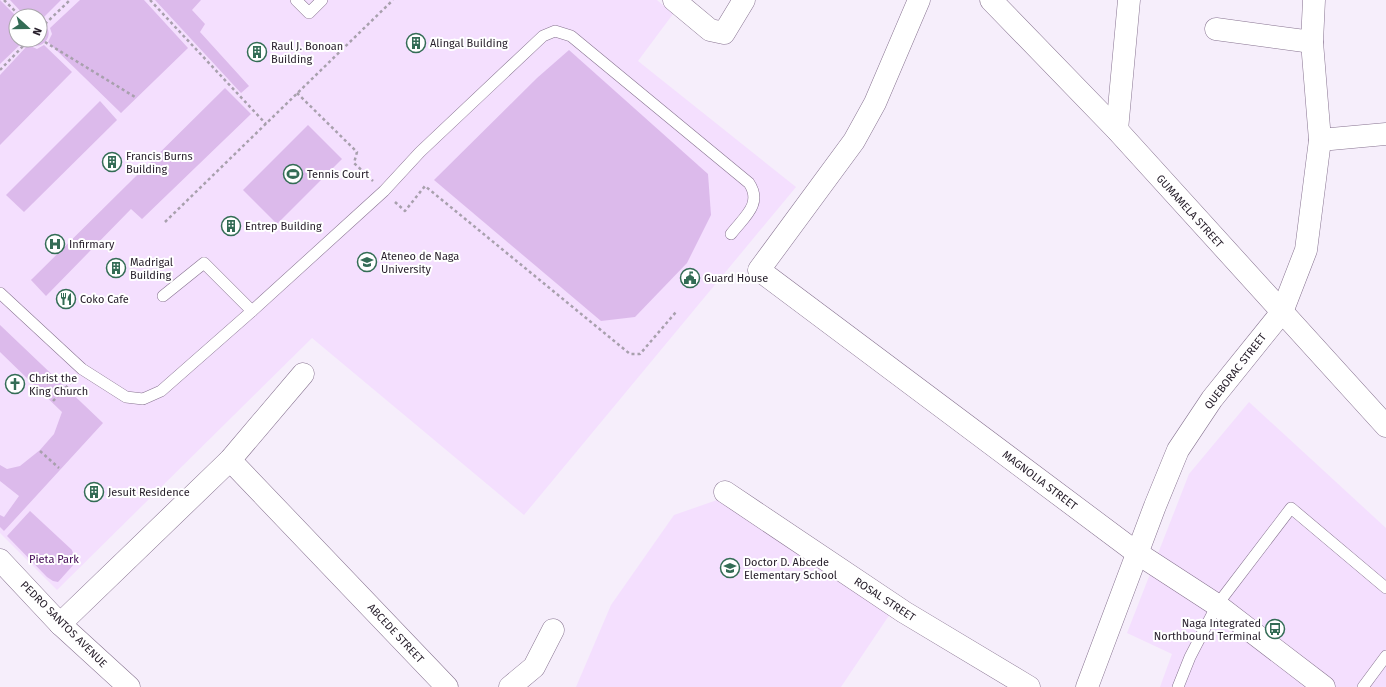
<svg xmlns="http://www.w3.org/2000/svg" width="1386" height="687" viewBox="0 0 1386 687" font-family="'Fira Sans',sans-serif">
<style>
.built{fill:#f4dffe;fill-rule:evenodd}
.green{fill:#dcbaeb}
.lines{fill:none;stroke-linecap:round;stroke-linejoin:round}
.service-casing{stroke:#877390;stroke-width:12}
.minor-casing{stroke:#877390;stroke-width:23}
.tertiary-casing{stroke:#877390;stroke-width:23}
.path{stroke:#a8a0ad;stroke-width:2.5;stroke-dasharray:3 3;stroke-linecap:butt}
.service{stroke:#fff;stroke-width:11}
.minor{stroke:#fff;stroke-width:22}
.tertiary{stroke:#fff;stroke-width:22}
.labels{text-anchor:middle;stroke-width:4;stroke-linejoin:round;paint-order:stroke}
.poi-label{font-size:11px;fill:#29212d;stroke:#fff;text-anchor:start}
.street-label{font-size:11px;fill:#29212d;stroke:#fff}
.park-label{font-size:11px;fill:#400753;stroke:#fff}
</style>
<rect width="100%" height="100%" fill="#f6eefb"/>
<g class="built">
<path d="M0 0H657L673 14 638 61 796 187 524 515 312 338 57 590 0 533ZM16 16H40V40H16Z"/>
<path d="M1249 402 1386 528V687H1160L1172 654 1127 633 1189 474Z"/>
<path d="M720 499 890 614 841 687H576L611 605 674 515Z"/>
</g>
<g class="green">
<path d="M0 0 16 16V40L23 42 0 64Z"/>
<path d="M10 0H61L41 20 40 16H25Z"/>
<path d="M80 0H144L188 48 121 113 48 42 52 34 50 28Z"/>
<path d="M155 0H201L192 10 205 24 200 32 249 86 241 93Z"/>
<path d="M40 22C61 32 39 57 26 40H40Z"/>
<path d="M28 45 37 49 44 45 72 72 0 145V75Z"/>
<path d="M569 50 708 174 711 215 687 263 635 317 601 321 434 180 537 78Z"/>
<path d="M225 88 251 114 142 219 131 209 46 296 31 280Z"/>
<path d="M100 101 117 120 24 212 6 195Z"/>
<path d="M308 125 342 159 277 224 243 190Z"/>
<path d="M0 325 103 423 4 531 0 527V515L4 517 19 496 0 481V465L7 469 20 466 40 450 54 434 62 412 0 352Z"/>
<path d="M30 511 72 550 76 562 58 582 53 581 47 577 7 536Z"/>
</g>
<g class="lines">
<g class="service-casing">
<g id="service">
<path d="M296 0 309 13 322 0"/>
<path d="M0 293 82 369 126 397 143 399 161 391 252 311 384 191 420 152 543 36 555 31 571 36 749 183C763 204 744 217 731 234"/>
<path d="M163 296 204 263 252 311"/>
<path d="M1178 687 1190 657 1217 605 1291 508 1386 588"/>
<path d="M1363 687 1386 656"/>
</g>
</g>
<g class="minor-casing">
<g id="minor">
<path d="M674 0 710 30 724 33 744 0"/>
<path d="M919 0 875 103 854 141 759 270 1137 553 1217 605 1324 687"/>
<path d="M991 0 1117 130 1386 426"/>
<path d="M1216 29 1312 42"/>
<path d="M1117 130 1129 0"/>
<path d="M1320 140 1386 134"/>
<path d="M230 460 447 687"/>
<path d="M725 492 904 612 1029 687"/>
<path d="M0 560 60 624 129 687"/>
<path d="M60 624 230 460 303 374"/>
<path d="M510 687 534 667 553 630"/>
</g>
</g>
<g class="tertiary-casing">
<path id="tertiary" d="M1087 687 1155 506 1178 450 1212 399 1282 312 1306 250 1320 140 1312 42 1314 0"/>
</g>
<g class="path">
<path d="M4 0 20 16"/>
<path d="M150 0 266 124"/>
<path d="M45 24 70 0"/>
<path d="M45 42 135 97"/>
<path d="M0 70 27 42"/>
<path d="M297 93 357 152 354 163 373 181"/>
<path d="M395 202 405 211 425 186 630 354H640L676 312"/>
<path d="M165 222 393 0"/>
<path d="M53 401 72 381"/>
<path d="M40 451 59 468"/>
</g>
<use href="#service" class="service"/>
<use href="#minor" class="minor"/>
<use href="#tertiary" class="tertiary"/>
</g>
<defs>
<g id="building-ring" transform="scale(1)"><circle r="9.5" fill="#fff" stroke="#336c55" stroke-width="1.5"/><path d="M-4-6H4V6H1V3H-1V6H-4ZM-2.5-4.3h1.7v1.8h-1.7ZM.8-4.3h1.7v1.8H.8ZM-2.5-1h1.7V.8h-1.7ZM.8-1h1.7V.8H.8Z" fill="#336c55"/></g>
<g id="stadium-ring" transform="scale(1)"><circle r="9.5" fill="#fff" stroke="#336c55" stroke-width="1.5"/><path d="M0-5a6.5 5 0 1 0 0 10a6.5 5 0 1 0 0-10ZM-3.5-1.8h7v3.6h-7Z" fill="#336c55"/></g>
<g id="hospital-ring" transform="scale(1)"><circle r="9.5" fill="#fff" stroke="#336c55" stroke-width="1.5"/><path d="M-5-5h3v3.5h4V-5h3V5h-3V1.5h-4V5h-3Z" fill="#336c55"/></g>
<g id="university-ring" transform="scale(1)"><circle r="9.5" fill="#fff" stroke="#336c55" stroke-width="1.5"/><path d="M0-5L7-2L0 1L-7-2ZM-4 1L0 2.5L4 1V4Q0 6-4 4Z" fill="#336c55"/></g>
<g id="civic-ring" transform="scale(1)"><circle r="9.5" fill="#fff" stroke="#336c55" stroke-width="1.5"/><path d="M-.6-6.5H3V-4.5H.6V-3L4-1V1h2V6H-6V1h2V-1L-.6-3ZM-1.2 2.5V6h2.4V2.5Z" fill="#336c55"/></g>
<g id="restaurant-ring" transform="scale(1)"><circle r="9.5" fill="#fff" stroke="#336c55" stroke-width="1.5"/><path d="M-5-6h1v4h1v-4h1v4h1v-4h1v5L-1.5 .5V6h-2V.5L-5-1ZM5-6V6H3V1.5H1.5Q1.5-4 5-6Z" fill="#336c55"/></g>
<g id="church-ring" transform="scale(1)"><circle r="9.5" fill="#fff" stroke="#336c55" stroke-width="1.5"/><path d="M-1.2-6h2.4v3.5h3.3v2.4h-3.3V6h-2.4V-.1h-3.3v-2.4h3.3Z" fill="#336c55"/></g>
<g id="school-ring" transform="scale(1)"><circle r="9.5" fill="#fff" stroke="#336c55" stroke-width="1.5"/><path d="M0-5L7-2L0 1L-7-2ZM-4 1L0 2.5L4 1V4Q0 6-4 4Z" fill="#336c55"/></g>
<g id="bus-ring" transform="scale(1)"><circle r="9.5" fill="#fff" stroke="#336c55" stroke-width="1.5"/><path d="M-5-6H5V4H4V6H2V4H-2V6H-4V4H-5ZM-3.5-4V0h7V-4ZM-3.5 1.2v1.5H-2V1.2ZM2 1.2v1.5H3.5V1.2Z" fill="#336c55"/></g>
</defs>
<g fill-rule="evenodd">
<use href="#building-ring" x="416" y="43"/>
<use href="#building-ring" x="257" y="52"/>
<use href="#building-ring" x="112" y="162"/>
<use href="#stadium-ring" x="293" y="174"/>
<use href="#building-ring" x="231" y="226"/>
<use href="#hospital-ring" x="55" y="244"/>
<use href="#university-ring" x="367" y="262"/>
<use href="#building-ring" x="116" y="268"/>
<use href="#civic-ring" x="690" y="278"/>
<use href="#restaurant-ring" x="66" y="299"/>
<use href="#church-ring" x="15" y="384"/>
<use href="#building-ring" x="94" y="492"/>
<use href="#school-ring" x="730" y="568"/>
<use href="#bus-ring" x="1275" y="629"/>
</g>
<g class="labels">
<g class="poi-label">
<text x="430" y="47">Alingal Building</text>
<text x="271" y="50">Raul J. Bonoan<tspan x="271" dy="13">Building</tspan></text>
<text x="126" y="160">Francis Burns<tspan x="126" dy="13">Building</tspan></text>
<text x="307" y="178">Tennis Court</text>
<text x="245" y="230">Entrep Building</text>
<text x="69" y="248">Infirmary</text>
<text x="381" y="260">Ateneo de Naga<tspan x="381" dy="13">University</tspan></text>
<text x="130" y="266">Madrigal<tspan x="130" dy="13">Building</tspan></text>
<text x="704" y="282">Guard House</text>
<text x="80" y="303">Coko Cafe</text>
<text x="29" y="382">Christ the<tspan x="29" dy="13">King Church</tspan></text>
<text x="108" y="496">Jesuit Residence</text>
<text x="744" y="566">Doctor D. Abcede<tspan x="744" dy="13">Elementary School</tspan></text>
<text x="1261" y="627" text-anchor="end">Naga Integrated<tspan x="1261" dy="13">Northbound Terminal</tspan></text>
</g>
<g class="street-label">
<text transform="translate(1190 211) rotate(48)" y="4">GUMAMELA STREET</text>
<text transform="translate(1235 371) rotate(-52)" y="4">QUEBORAC STREET</text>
<text transform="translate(1040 480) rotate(37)" y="4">MAGNOLIA STREET</text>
<text transform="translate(885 599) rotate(33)" y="4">ROSAL STREET</text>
<text transform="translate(64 624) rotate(45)" y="4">PEDRO SANTOS AVENUE</text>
<text transform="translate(396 633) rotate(47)" y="4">ABCEDE STREET</text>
</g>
<g class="park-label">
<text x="54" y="563">Pieta Park</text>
</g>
</g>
<g transform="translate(28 28) rotate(111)"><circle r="19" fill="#ffffff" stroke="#a9a6ab"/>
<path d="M0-3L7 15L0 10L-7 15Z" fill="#336c55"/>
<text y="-6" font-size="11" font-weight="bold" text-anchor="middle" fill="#29212d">N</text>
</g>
</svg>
